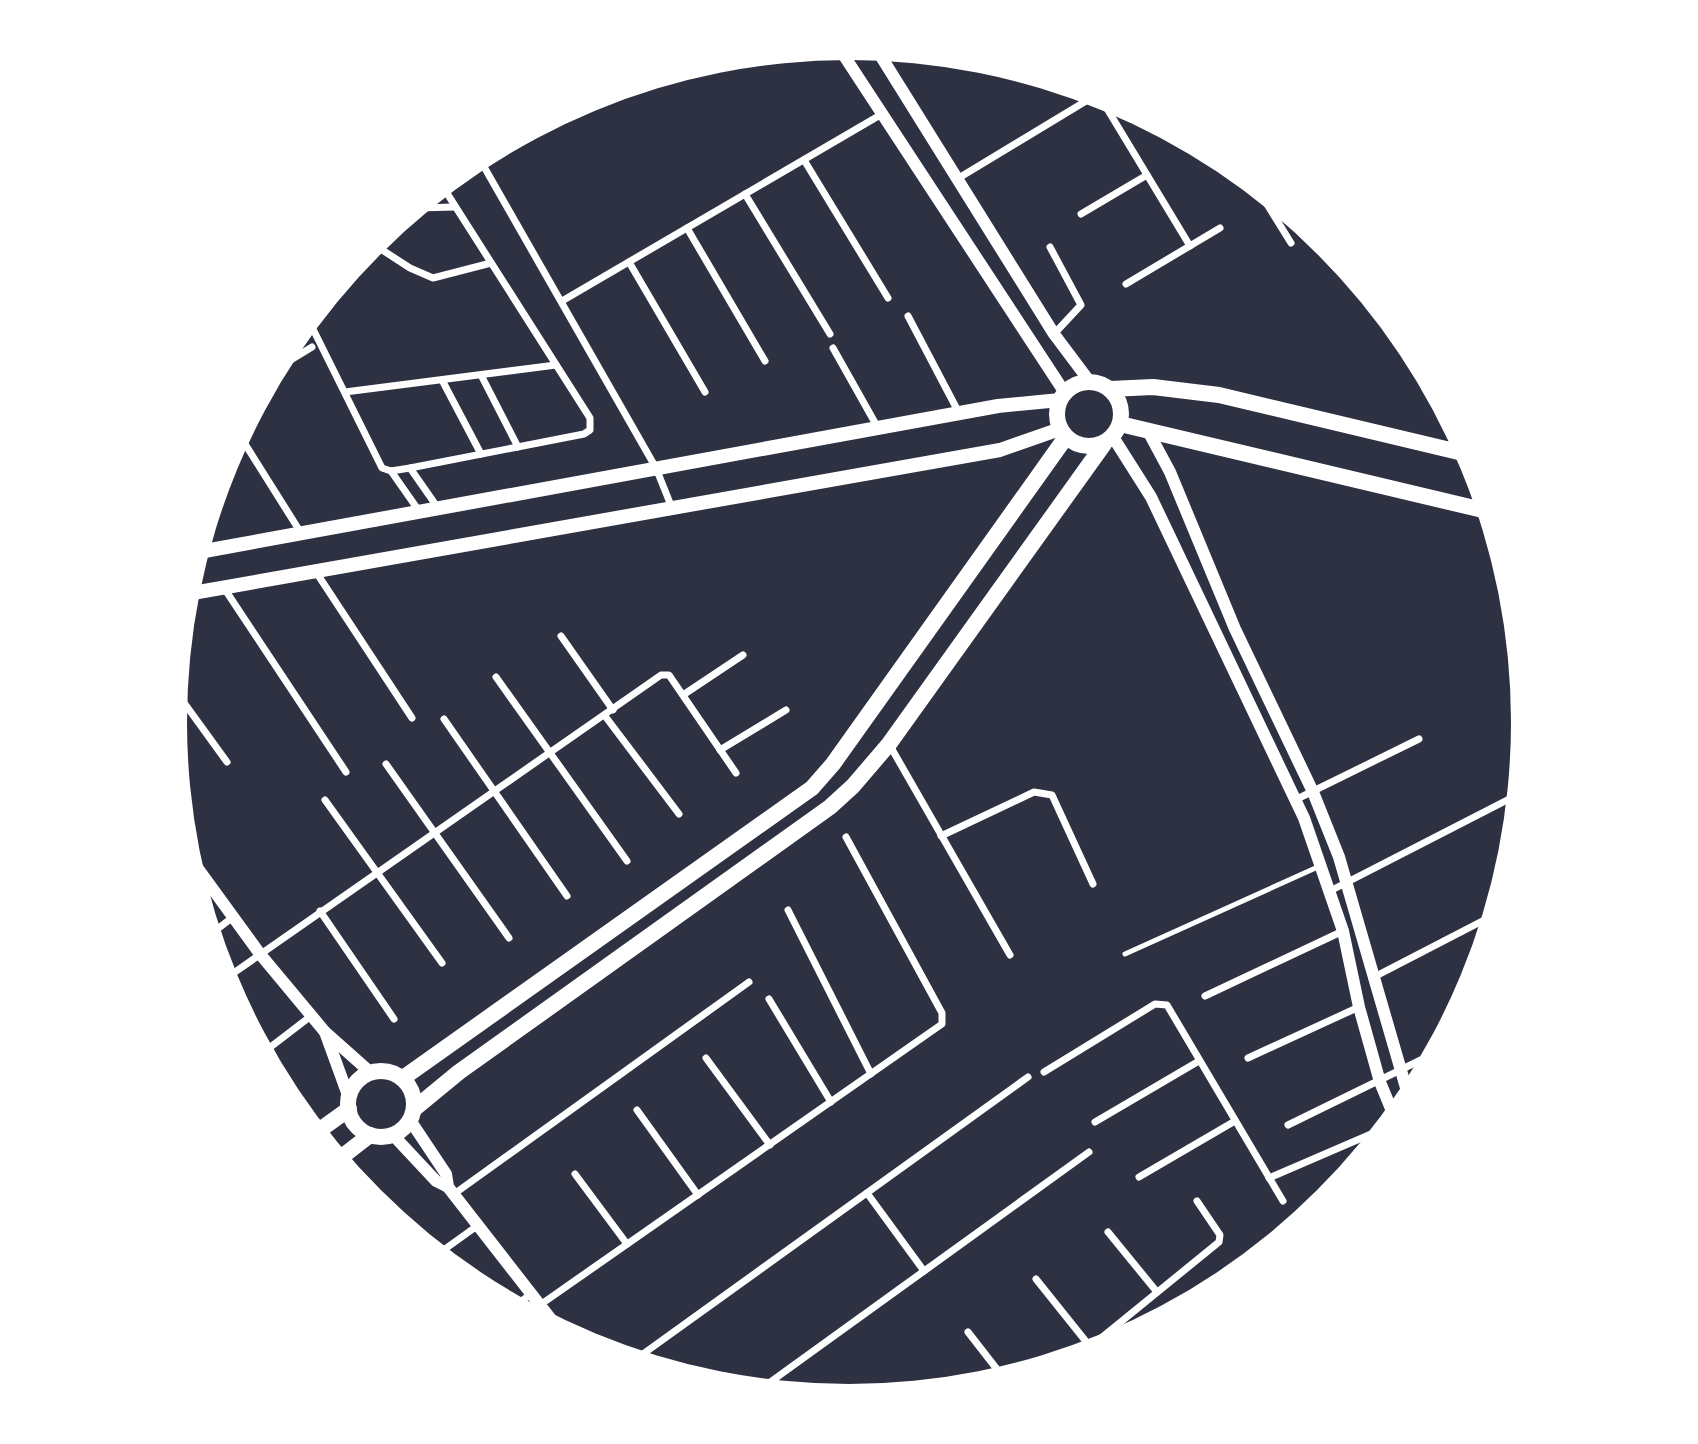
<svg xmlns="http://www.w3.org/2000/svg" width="1698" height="1444" viewBox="0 0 1698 1444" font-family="Raleway,sans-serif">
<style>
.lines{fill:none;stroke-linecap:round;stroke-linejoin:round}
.service{stroke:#fff;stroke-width:5}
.minor{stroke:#fff;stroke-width:7}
.tertiary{stroke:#fff;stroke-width:12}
.secondary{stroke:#fff;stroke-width:14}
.primary{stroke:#fff;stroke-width:16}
</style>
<rect width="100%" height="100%" fill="#2d3142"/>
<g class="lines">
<path class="service" d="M1125 954 1320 866"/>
<g class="minor">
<path d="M998 65 1000 70"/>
<path d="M1100 97 1190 246"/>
<path d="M479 158 656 468 672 508"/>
<path d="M804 160 888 298"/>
<path d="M957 179 1096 95"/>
<path d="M1257 188 1291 243"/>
<path d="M745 194 830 334"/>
<path d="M417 208 455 207"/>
<path d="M1081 214 1147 175"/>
<path d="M687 228 765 361"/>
<path d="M373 244 410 268 433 278 491 263"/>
<path d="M1050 247 1081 305 1054 334"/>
<path d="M629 262 705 392"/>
<path d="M1126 284 1220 228"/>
<path d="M562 301 882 114"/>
<path d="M908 316 959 413"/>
<path d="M309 321 382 468 391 471 410 468 584 434 590 430V418L443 187"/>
<path d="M833 348 878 428"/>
<path d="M276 369 312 347"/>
<path d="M481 375 518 447"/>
<path d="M442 380 481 454"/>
<path d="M345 392 556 365"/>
<path d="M240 436 301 533"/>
<path d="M410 468 438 508"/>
<path d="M391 471 419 511"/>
<path d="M316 572 412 718"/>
<path d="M224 588 346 772"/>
<path d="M561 636 613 710"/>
<path d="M496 677 627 861"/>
<path d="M177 693 227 762"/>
<path d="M683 695 743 655"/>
<path d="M605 716 679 814"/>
<path d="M444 719 567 896"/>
<path d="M889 744 1010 955"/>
<path d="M720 750 786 710"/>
<path d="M386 764 509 938"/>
<path d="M325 800 442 963"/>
<path d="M1295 800 1419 739"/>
<path d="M941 836 1034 792 1052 795 1093 884"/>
<path d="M1330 891 1517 795"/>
<path d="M788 910 871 1074"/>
<path d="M320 911 394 1019"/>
<path d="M211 934 233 917"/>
<path d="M1376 976 1492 916"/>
<path d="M225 979 661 675H669L736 773"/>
<path d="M1205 996 1343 931"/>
<path d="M769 999 831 1102"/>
<path d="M264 1052 311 1016"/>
<path d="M706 1058 770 1145"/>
<path d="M1248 1058 1359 1007"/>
<path d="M1044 1072 1155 1004 1167 1005 1283 1201"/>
<path d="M637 1110 698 1195"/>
<path d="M1095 1122 1199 1061"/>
<path d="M1288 1125 1433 1054"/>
<path d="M575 1174 627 1244"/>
<path d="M1139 1177 1235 1121"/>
<path d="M1269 1178 1385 1128"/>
<path d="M867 1193 924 1271"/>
<path d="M454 1194 749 982"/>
<path d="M1108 1232 1157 1292"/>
<path d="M438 1254 477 1226"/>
<path d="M1036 1279 1092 1349"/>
<path d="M516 1305 531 1294"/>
<path d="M540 1305 942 1024V1013L846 837"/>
<path d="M968 1332 1003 1377"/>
<path d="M1090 1347 1219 1242 1220 1235 1197 1201"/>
<path d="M636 1359 1028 1077"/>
<path d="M762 1388 1089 1152"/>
</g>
<g class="tertiary">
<path d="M839 48 1065 393"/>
<path d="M877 50 1054 334 1090 382"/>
<path d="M1148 431 1170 472 1235 629 1313 792 1339 857 1409 1098"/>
<path d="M1113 437 1151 497 1304 818 1343 931 1359 1007 1380 1082 1394 1116"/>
<path d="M188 855 260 954 325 1032 349 1098"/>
<path d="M325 1032 370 1072"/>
<path d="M410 1120 446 1174 448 1187 557 1327"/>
<path d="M393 1135 436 1181 448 1187"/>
</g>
<g class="secondary">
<path d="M199 552 998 406 1060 400"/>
<path d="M187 594 1000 450 1060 429"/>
</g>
<g class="primary">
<circle cx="1089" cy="414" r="32"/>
<path d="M1110 389 1153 387 1219 395 1467 454"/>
<path d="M1120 424 1487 511"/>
<circle cx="381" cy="1104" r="33"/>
<path d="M403 1078 812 788 833 764 1066 437"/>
<path d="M414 1109 459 1072 830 807 853 786 889 744 1104 444"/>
<path d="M317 1132 349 1109"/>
<path d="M339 1159 370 1135"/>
</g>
</g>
<path d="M0 0H1698V1444H0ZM187 722a662 662 0 1 1 1324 0a662 662 0 1 1-1324 0Z" fill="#fff" fill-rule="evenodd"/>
</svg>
